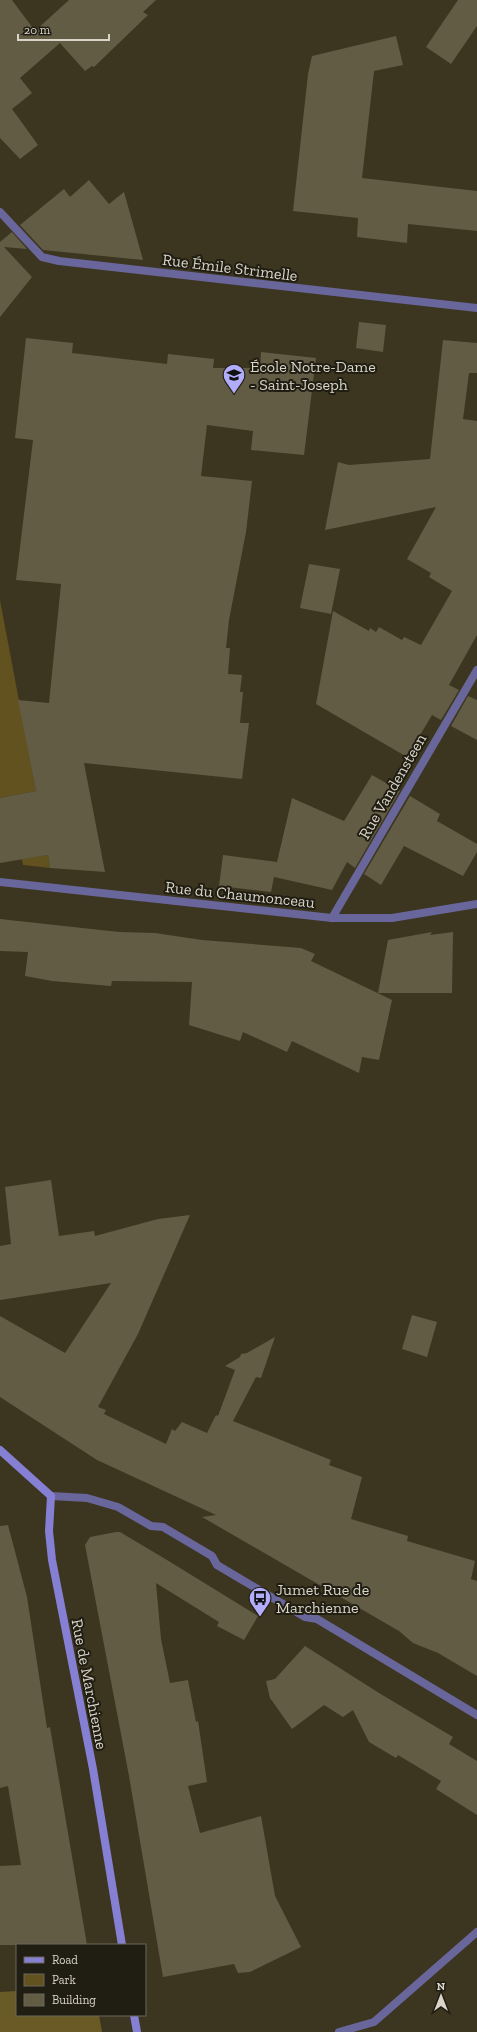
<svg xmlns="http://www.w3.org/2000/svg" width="477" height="2032" viewBox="0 0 477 2032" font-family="'Zilla Slab',serif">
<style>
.green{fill:#62521f}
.forest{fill:#6a5a25}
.building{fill:#635c45}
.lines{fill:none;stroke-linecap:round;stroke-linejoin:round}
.lane{stroke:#69669b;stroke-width:8}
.street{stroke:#69669b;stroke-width:8}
.secondary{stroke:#8680d4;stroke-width:8}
.labels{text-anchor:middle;stroke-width:4;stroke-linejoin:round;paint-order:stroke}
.street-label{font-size:16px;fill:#d8d4c7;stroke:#201d13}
.poi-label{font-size:16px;fill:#d8d4c7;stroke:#201d13;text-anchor:start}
</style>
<rect width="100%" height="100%" fill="#3c351f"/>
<g class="green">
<path d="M0 600 36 791 0 798Z"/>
<path d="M48 855 50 868 23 865 22 859Z"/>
</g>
<path class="forest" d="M17 1991V2015H99L102 2032H0V1992Z"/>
<g class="building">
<path d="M0 0H12L35 31 69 0H156L143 12 148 15 94 67 92 66 85 71 60 43 20 78 32 93 12 109 38 145 20 159 0 138Z"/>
<path d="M458 0H477V26L451 64 426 47Z"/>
<path d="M396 36 403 65 374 71 362 178 477 191V231L408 224 407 243 357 237 358 218 293 211 308 74 312 56Z"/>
<path d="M89 180 109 204 124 192 143 260 43 250 20 225 64 189 70 197Z"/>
<path d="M12 232 27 249 4 247 32 277 0 317V242Z"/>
<path d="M359 322 386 325 383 352 356 348Z"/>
<path d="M26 338 73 343 72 353 167 364 168 354 214 359 213 368H260L261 352 316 358 304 455 251 450 253 431 207 425 201 476 252 481 246 532 229 620 226 648H230L228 674 242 675 240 692H243L240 723H249L242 779 84 763 105 872 50 868 48 855 0 863V798L36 791 18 700 49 703 61 584 16 580 33 440 15 438Z"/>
<path d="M443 340 477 343V373H469L463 419 477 421V635L449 685 459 690 441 720 432 715 407 757 316 704 333 611 369 631 370 628 376 632 379 627 402 640 404 637 421 645 452 591 429 577 431 573 407 559 436 507 325 530 338 462 349 465 430 459Z"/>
<path d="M309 564 340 569 331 614 300 608Z"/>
<path d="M468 696 477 700V740L451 726Z"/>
<path d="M372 775 400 791 355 868 347 862 332 890 274 877 271 892 219 886 223 855 277 862 292 798 344 821Z"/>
<path d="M410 796 440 814 437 821 477 844V852L463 876 404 846 381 885 364 874Z"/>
<path d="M0 919 119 932 155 933 202 940 301 948 315 954 311 961 392 1000 379 1060 362 1057 359 1073 292 1041 287 1052 243 1032 240 1041 189 1025 192 982 112 981 111 986 52 981 25 976 28 952 0 951Z"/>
<path d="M432 932 430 935 453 932 452 993H378L388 940Z"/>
<path d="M51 1180 59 1236 94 1231 95 1236 158 1219 190 1215 138 1334 98 1407 106 1410 104 1414 166 1444 172 1429 175 1431 182 1422 207 1433 216 1415 218 1416 235 1370 225 1366 240 1357 241 1354 247 1353 275 1337 261 1378 256 1377 233 1421 331 1460 329 1465 362 1477 351 1519 408 1536 407 1541 475 1561 471 1579 477 1581V1676L438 1653 413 1643 399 1631 202 1517 216 1515 97 1460 0 1397V1316L65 1353 111 1283 0 1300V1246L11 1244 5 1187Z"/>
<path d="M412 1315 437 1322 427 1357 402 1349Z"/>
<path d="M8 1525 27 1597 47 1728 50 1727 87 1945H0V1866L21 1865 8 1786 0 1788V1526Z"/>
<path d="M116 1532H120L167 1560 258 1616 244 1640 217 1626 219 1622 156 1583 161 1639 170 1683 188 1680 196 1722 198 1721 207 1782 188 1786 200 1833 261 1816 275 1896 301 1947 250 1972 238 1973 234 1964 163 1977 129 1776 85 1545 90 1537Z"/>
<path d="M305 1646 379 1693 453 1737 449 1744 477 1761V1815L436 1789 441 1781 398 1755 396 1758 369 1742 353 1710 343 1717 324 1705 292 1729 270 1698 266 1681 275 1679Z"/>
</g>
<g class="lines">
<path class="lane" d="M339 2032 374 2022 477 1932"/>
<g class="street">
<path d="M0 212 42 257 59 261 477 308"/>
<path d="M0 882 332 918H392L477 904"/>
<path d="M332 918 477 670"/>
<path d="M51 1496 87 1498 118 1507 151 1526 163 1527 212 1556 217 1565 305 1617 317 1619 477 1715"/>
</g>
<g class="secondary">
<path d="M0 1450 51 1496 49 1531 52 1560 93 1769 122 1945"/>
<path d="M134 2015 137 2032"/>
</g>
</g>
<defs>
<g id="school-pin" transform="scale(1.15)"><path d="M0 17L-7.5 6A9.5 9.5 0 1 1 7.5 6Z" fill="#b1adfa" stroke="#201d13"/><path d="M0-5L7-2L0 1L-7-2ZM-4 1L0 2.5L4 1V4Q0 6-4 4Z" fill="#111"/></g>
<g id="bus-pin" transform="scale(1.15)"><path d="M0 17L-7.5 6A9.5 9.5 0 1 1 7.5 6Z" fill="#b1adfa" stroke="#201d13"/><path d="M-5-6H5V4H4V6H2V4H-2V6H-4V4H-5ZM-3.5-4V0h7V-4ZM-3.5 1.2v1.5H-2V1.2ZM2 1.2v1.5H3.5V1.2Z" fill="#111"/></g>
</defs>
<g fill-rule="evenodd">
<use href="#school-pin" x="234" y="375"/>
<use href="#bus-pin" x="260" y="1598"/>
</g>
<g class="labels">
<g class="street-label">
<text transform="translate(230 267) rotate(7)" y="6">Rue Émile Strimelle</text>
<text transform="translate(392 786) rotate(-60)" y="6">Rue Vandensteen</text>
<text transform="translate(240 894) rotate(6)" y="6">Rue du Chaumonceau</text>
<text transform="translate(90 1684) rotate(79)" y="6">Rue de Marchienne</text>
</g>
<g class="poi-label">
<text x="250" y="372">École Notre-Dame<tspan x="250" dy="18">- Saint-Joseph</tspan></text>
<text x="276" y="1595">Jumet Rue de<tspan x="276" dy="18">Marchienne</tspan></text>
</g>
</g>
<rect x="16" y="1944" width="130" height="72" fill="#201d13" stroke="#6a665b"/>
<rect x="24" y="1957" width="20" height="6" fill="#8680d4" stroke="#6a665b"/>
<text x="52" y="1964" font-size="12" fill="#d8d4c7">Road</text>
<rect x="24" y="1974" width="20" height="12" fill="#62521f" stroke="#6a665b"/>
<text x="52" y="1984" font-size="12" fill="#d8d4c7">Park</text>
<rect x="24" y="1994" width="20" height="12" fill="#635c45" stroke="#6a665b"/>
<text x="52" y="2004" font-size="12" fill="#d8d4c7">Building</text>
<g transform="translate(441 1996)" stroke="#201d13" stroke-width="3" paint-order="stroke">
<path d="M0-3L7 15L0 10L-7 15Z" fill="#d8d4c7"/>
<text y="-6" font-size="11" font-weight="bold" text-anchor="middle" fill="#d8d4c7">N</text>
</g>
<path d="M18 34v6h91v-6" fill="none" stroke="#d8d4c7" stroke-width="2"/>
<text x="24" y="34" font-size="12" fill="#d8d4c7" stroke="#201d13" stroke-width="3" paint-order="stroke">20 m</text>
</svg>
